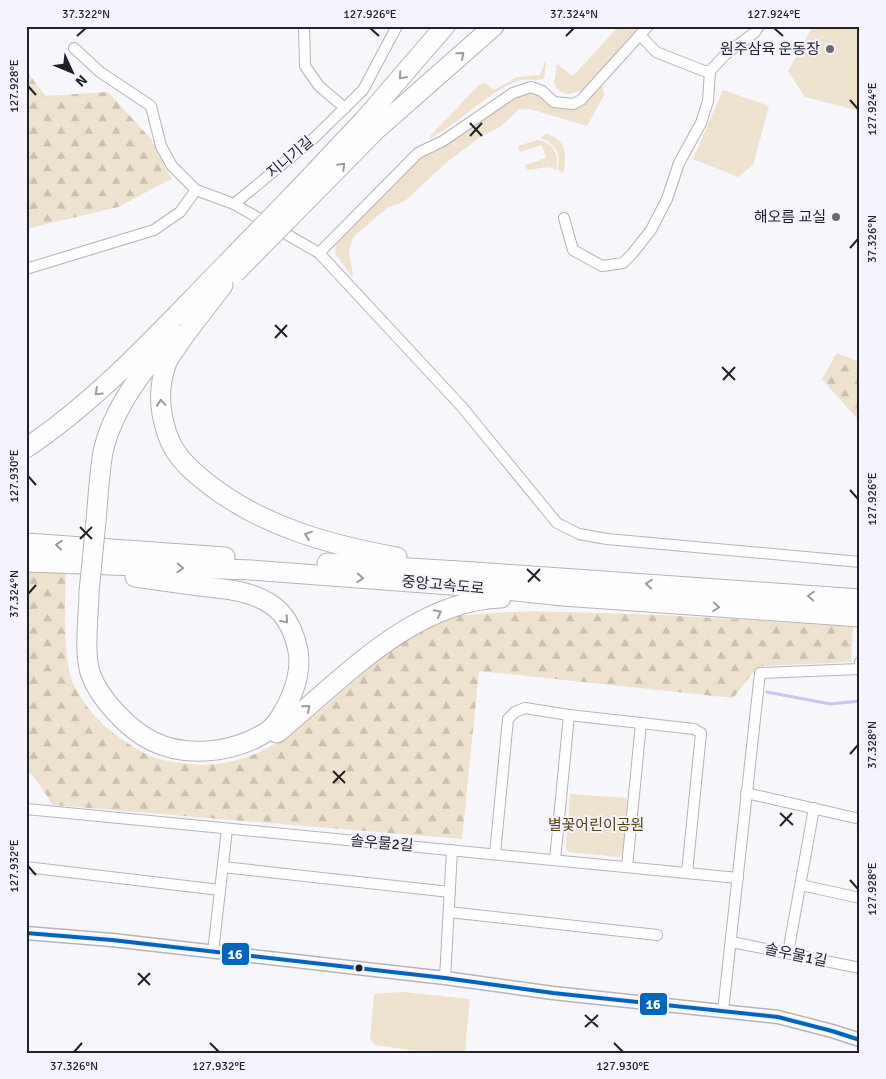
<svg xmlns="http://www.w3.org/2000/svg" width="886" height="1079" viewBox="0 0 886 1079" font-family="Signika,'Noto Sans KR',sans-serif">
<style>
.green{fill:#eee1cd}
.forest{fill:url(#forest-firs)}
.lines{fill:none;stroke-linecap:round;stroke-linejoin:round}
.stream{stroke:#cbc3f1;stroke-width:3}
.minor-casing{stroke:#b5b3ba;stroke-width:12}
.tertiary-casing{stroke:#b5b3ba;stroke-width:15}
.motorway-casing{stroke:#b5b3ba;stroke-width:21}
.minor{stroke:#fefefe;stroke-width:10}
.tertiary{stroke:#fefefe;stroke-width:12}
.motorway{stroke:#fefefe;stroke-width:19}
.motorway-bridge-casing{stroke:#b5b3ba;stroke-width:21;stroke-linecap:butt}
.motorway-bridge{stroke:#fefefe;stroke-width:19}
.bus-1-casing{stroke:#f5f3fe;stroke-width:8}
.bus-1{stroke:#0065bd;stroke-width:4}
.oneway{stroke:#9b9a9e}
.ticks{fill:none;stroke:#211f28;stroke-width:2}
.poi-dot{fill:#6c6a72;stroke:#f5f3fe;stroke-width:2}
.bus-dot{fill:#211f28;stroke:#f5f3fe;stroke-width:2}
.labels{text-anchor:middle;stroke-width:4;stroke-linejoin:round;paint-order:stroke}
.poi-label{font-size:15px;fill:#211f28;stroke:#f5f3fe;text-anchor:end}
.street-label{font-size:15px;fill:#211f28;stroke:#f5f3fe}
.park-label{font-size:15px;fill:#573e0b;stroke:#f5f3fe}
.line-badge{stroke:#f5f3fe;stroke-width:2}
.badge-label{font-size:14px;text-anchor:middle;font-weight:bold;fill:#fff}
.neatline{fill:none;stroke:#211f28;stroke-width:2}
.ticks-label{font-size:12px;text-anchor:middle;fill:#211f28}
</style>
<defs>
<pattern id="forest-firs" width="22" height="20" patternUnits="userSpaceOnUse" patternTransform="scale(1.25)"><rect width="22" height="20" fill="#eee1cd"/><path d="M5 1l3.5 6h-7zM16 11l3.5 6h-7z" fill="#ccc1b0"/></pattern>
</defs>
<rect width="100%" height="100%" fill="#f6f6fb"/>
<g class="green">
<path d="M619 26H643L584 88C573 95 566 97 556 88L554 83 557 64 571 75H574Z"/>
<path d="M813 26H860V111L805 97 788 71Z"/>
<path d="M545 62 546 63 544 78C537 82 526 78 518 81 485 93 461 123 430 138V136L479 85 485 83 494 90 517 77 540 75Z"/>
<path d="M602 83 604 95 587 126 530 109 518 110 500 127 483 135 447 162 405 201 387 208 353 237 349 252 353 274 352 277 335 253 336 242 416 162 513 97 531 91 575 108Z"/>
<path d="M723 90 769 106 753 165 738 177 693 159Z"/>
<path d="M546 134C566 138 568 156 563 173L557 169C562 153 555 143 540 138Z"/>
<path d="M538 140C555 144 559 153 556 170L549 167 527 170 525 165 546 158 542 145 520 152 518 146Z"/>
<path d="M570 794 627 798 623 854 619 857 569 852 566 848Z"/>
<path d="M403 992 470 999 465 1050C453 1058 392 1047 375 1045L370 1039 374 994Z"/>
</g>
<g class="forest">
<path d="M26 70 45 96 108 92 151 139 171 179 118 207 26 229Z"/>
<path d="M837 353 860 362V422L822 379Z"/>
<path d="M26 557 66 560C66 594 61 653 73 683 84 708 106 730 129 744 151 759 163 761 189 764 300 775 353 650 449 618 456 615 465 615 473 615 505 611 535 611 567 612 662 614 757 620 853 627L851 662 762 666 752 674 733 698 479 671 462 839 53 805 35 778 26 770Z"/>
</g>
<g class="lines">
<path class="stream" d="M767 692 830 704 860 701"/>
<g class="minor-casing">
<g id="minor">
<path d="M304 26 305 66 319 86 345 108"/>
<path d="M640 35 656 52 704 71H710"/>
<path d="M74 48 100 72 151 106 161 146 172 166 196 190 234 204 319 253 462 407 557 523 579 534 607 539 860 562"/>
<path d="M234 204 313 139 363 90 397 26"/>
<path d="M564 218 573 250 602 266 623 263 632 254 651 230 667 199 679 163 701 123 708 101 710 71 725 55 755 32 759 26"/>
<path d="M319 253 418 153 443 141 513 93 531 87 542 91 554 102 573 104 581 100 648 26"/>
<path d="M26 269 154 230 180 212 196 190"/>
<path d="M746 793 860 819"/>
<path d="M26 809 738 878"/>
<path d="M495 854 508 719 515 712 525 708 569 715 694 729 701 733 687 873"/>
<path d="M555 860 569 715"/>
<path d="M26 867 220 890"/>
<path d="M223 867 450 892"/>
<path d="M627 867 641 723"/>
<path d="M801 885 860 898"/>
<path d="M449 912 657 935"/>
<path d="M732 942 860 968"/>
<path d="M213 952 227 829"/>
<path d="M788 953 814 808"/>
<path d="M445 978 452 850"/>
<path d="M723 1011 760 673 859 669 860 662"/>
</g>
</g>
<g class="tertiary-casing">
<path id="tertiary" d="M26 933 112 940 445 978 553 993 778 1017 832 1031 860 1040"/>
</g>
<g class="motorway-casing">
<g id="motorway">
<path d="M296 192 364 120 445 26"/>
<path d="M307 200 377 129 494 26"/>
<path d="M223 285C209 304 193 323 180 342 176 349 170 355 167 362 161 378 159 396 162 414 164 425 168 439 174 449 181 461 192 471 202 479 257 525 329 545 397 557"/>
<path d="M26 448C101 398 162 329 225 265"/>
<path d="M96 521C98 499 99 475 103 452 112 410 145 365 175 335"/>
<path d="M26 543 225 557"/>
<path d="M26 562 251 570 477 587 563 596 860 617"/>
<path d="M327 563 475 572 860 599"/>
<path d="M89 592C89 614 83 655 91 675 99 698 129 730 152 741 186 758 232 753 265 733 277 726 287 707 292 694 298 679 301 661 297 646 293 630 285 614 272 605 250 590 224 589 199 586 178 583 156 580 135 577"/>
<path d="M277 733C342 680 412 601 501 598"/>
</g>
</g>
<use href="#minor" class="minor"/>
<use href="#tertiary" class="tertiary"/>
<use href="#motorway" class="motorway"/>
<g class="motorway-bridge-casing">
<g id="motorway-bridge">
<path d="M227 263 296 192"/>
<path d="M235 273 307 200"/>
<path d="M89 592 96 521"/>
</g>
</g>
<use href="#motorway-bridge" class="motorway-bridge"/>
<g class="bus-1-casing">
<path id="bus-1" d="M26 933 112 940 445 978 553 993 778 1017 832 1031 860 1040"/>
</g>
<use href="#bus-1" class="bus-1"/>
</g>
<defs><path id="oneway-chevron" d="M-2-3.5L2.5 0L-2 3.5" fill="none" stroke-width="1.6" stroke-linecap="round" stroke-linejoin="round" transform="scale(1.25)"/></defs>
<g class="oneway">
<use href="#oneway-chevron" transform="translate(461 55) rotate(-41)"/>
<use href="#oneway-chevron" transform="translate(402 76) rotate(131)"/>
<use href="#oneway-chevron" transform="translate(342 166) rotate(-45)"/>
<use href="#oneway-chevron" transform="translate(98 392) rotate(137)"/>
<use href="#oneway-chevron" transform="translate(161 403) rotate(-95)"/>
<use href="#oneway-chevron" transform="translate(308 535) rotate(-159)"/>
<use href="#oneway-chevron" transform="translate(59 545) rotate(-176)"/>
<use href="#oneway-chevron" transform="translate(180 568) rotate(2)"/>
<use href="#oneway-chevron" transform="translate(360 578) rotate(4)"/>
<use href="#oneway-chevron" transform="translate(649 584) rotate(-176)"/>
<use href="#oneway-chevron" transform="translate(811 596) rotate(-176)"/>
<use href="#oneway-chevron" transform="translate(716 607) rotate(4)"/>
<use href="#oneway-chevron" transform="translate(438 613) rotate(-28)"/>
<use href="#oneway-chevron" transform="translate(285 620) rotate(50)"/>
<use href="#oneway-chevron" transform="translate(307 708) rotate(-41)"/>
</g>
<path class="ticks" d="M370 28 379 36M774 28 783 36M77 36 86 28M566 36 574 28M28 86 36 95M850 100 858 109M470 123 482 136M470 136 482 123M850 248 858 239M275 325 287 337M275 338 287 325M722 367 735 380M723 380 735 367M28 476 36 485M850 490 858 499M80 527 92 539M80 539 92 527M527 569 540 581M528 582 540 569M28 594 36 585M850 754 858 745M333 771 345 783M333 783 345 771M780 813 793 825M780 826 792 813M28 866 36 875M850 880 858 889M138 973 150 985M138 985 150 973M585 1015 598 1027M585 1027 598 1015M210 1043 219 1052M614 1043 623 1052M74 1052 82 1043"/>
<g class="poi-dot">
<circle cx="830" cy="49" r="5"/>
<circle cx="836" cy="217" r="5"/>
</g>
<circle class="bus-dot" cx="359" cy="968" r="4.5"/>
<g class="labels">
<g class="poi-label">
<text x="820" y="54">원주삼육 운동장</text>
<text x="826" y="222">해오름 교실</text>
</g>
<g class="street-label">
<text transform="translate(290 157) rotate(-40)" y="5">지니기길</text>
<text transform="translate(443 585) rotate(5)" y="5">중앙고속도로</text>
<text transform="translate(382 843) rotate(5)" y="5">솔우물2길</text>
<text transform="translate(796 955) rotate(12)" y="5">솔우물1길</text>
</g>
<g class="park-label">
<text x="596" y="830">별꽃어린이공원</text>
</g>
</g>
<g class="line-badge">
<rect x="221" y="942" width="29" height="24" rx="5" fill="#0065bd"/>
<rect x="639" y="992" width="29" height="24" rx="5" fill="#0065bd"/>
</g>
<g class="badge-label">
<text x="235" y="959">16</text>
<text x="653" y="1009">16</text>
</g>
<rect width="886" height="1079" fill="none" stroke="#f5f3fe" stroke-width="55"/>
<g transform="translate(72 72) rotate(134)" stroke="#f5f3fe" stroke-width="4" paint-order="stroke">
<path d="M0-4L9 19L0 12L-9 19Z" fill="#211f28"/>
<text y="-8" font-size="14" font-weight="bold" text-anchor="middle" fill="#211f28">N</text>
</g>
<rect x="28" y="28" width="830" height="1024" class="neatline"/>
<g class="ticks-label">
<text x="86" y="18">37.322°N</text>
<text x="370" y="18">127.926°E</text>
<text x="574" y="18">37.324°N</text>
<text x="774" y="18">127.924°E</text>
<text transform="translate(14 86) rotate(-90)" y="4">127.928°E</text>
<text transform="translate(872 109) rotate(-90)" y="4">127.924°E</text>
<text transform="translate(872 239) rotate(-90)" y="4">37.326°N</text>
<text transform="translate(14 476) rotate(-90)" y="4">127.930°E</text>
<text transform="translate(872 499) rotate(-90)" y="4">127.926°E</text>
<text transform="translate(14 594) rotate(-90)" y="4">37.324°N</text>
<text transform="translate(872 745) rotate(-90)" y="4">37.328°N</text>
<text transform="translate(14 866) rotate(-90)" y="4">127.932°E</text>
<text transform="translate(872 889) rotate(-90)" y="4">127.928°E</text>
<text x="74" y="1070">37.326°N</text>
<text x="219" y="1070">127.932°E</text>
<text x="623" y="1070">127.930°E</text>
</g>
</svg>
